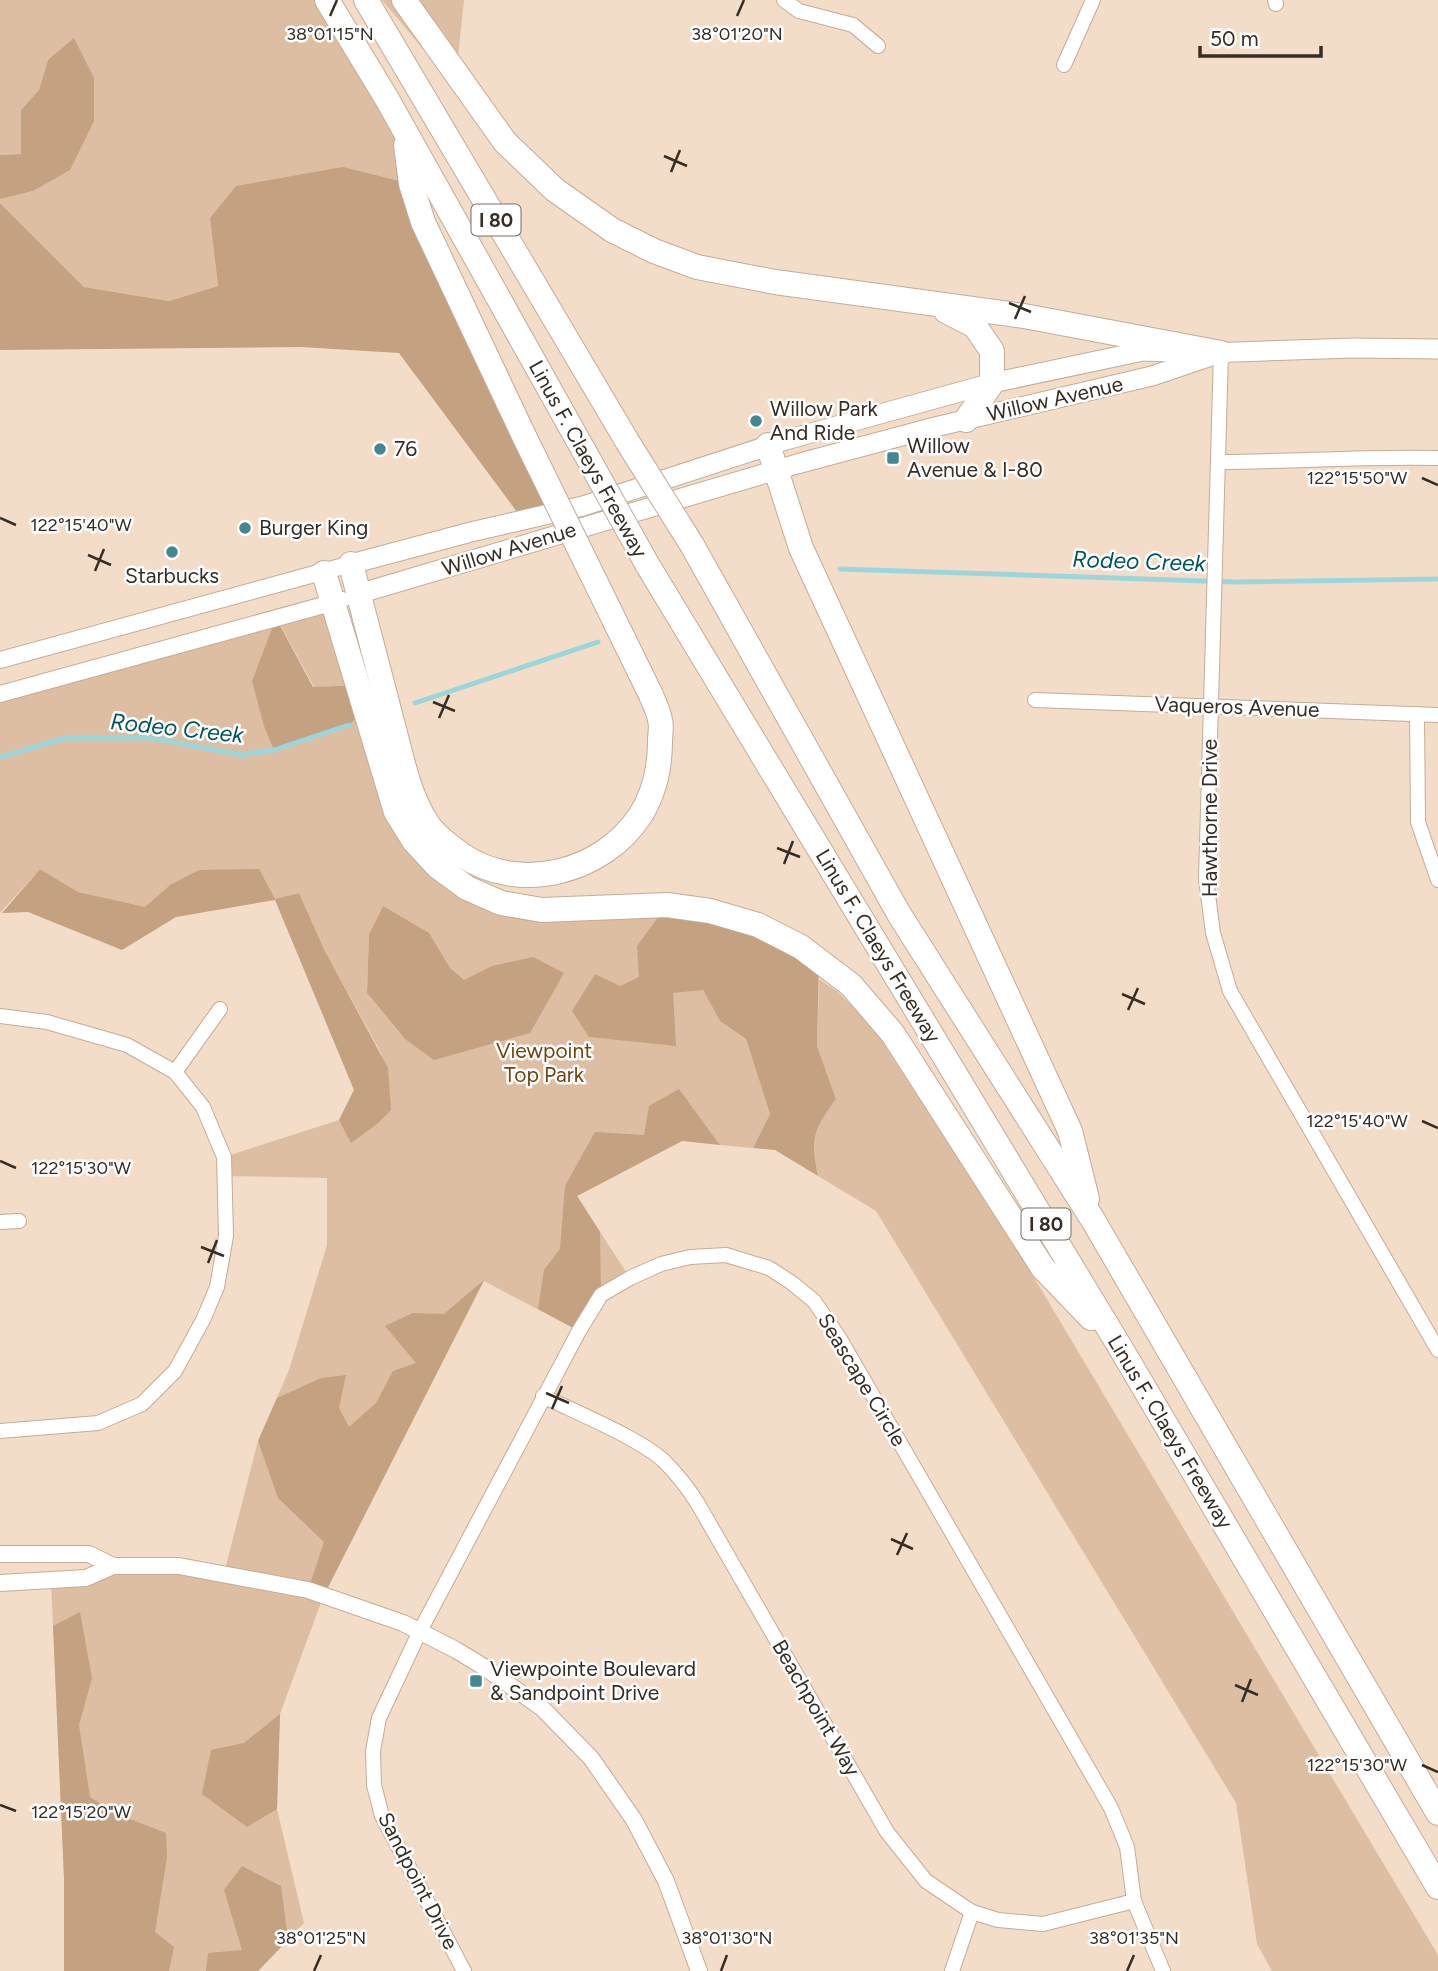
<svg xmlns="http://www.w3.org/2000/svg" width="1438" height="1971" viewBox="0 0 1438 1971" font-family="Figtree,sans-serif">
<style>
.green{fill:#debea2;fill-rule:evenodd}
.forest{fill:#c3a181}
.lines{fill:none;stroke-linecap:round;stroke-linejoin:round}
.stream{stroke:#9cd6da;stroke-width:5}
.minor-casing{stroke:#c3ac98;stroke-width:16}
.tertiary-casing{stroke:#c3ac98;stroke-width:18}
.secondary-casing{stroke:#c3ac98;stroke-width:21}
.motorway-casing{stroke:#c3ac98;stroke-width:26}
.minor{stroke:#fff;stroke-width:14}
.tertiary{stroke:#fff;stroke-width:16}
.secondary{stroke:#fff;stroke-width:19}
.motorway{stroke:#fff;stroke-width:24}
.motorway-bridge-casing{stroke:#c3ac98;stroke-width:26;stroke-linecap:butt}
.motorway-bridge{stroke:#fff;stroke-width:24}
.ticks{fill:none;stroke:#362d25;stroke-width:2.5}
.poi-dot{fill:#41898e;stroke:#fff;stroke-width:2.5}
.labels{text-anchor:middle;stroke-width:5;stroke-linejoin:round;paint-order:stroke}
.shield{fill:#fff;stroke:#726c66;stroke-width:2}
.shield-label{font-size:19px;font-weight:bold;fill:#362d25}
.street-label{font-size:21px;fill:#362d25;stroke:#fff}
.poi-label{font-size:21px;fill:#362d25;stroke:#fff;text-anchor:start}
.park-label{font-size:21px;fill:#724410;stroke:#fff}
.water-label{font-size:23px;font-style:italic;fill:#00575d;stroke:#fff}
.ticks-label{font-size:18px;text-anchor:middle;fill:#362d25;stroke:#fff;stroke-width:5;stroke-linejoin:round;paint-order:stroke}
</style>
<rect width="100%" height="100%" fill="#f4ddc8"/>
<g class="green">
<path d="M0 0H327L387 99 411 184 210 218 218 286 169 301 84 287 0 203V199L33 191 48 60 39 90 21 110V154L0 155Z"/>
<path d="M382 0H464L455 86H454Z"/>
<path d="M333 603 357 685 314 687 277 619 252 681 365 710 414 841 501 903 667 905 703 990 720 1021 746 1039 770 1114 753 1148 720 1145 680 1091 682 1141 577 1196 630 1278 601 1295 579 1331 484 1281 323 1597 280 1714 277 1809 304 1923 258 1971H64V1877L51 1580 114 1566 224 1573 258 1441 289 1370 327 1245V1178L224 1176V1157L339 1120 354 1090 382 1055 324 949 299 893 275 899 170 885 145 908 78 892 40 869 0 913V694ZM383 906 399 1032 367 993 369 934Z"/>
<path d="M819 979 838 992 872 1026 1011 1239 1438 1955V1971H1272L1257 1944 1236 1803 876 1211 818 1176C809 1136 812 1132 836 1099L817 1046Z"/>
</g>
<g class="forest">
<path d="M74 38 94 78V121L70 170 33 191 0 199V155L21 154V110L39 90 48 60Z"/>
<path d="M343 167 411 184 563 511 523 520 399 353 301 347 0 350V203L84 287 169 301 218 286 210 218 236 186Z"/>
<path d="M276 618 313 687 357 685 365 710 349 725 274 750 264 726 252 681Z"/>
<path d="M40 869 78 892 145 907 170 885 199 870 259 869 275 899 299 893 324 949 388 1068 391 1110 377 1124 351 1143 339 1120 354 1090 275 900 176 917 122 950 28 912 2 913Z"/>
<path d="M667 905 710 911 819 960 817 1046 836 1099C813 1131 810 1137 818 1176L775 1150 753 1148 770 1114 746 1039 720 1021 703 990 673 993 676 1046 589 1037 572 1011 595 974 620 986 639 977 637 946Z"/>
<path d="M383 906 429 933 450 968 464 980 492 966 533 957 564 973 530 1033 434 1060 405 1039 367 993 369 934Z"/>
<path d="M679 1089 720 1145 682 1141 577 1196 600 1232 601 1295 579 1331 538 1309 544 1270 560 1249 565 1186 595 1132 644 1135 649 1106Z"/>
<path d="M484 1280 323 1597 308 1590 324 1542 278 1498 258 1441 277 1398 321 1378 346 1375 339 1408 349 1427 376 1403 393 1371 416 1363 385 1326 413 1313 444 1314Z"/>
<path d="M80 1612 92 1678 79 1725 90 1797 117 1814 166 1833 167 1857 155 1932 174 1947 169 1971H64V1877L53 1626Z"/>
<path d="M280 1714 277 1809 247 1827 202 1794 211 1750 244 1743Z"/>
<path d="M242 1866 281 1886 288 1940 258 1971H206L208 1953 242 1950 224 1890Z"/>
</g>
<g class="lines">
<g class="stream">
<path d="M840 569 1235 582 1438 579"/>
<path d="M415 703 598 642"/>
<path d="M0 757 65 738H151L242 755 274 750 349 725"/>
</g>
<g class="minor-casing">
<g id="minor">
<path d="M784 0 799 11 853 25 878 46"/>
<path d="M1275 0 1276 4"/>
<path d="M1064 65 1093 0"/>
<path d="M1221 353 1206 879 1213 933 1230 991 1438 1350"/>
<path d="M1218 462C1291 462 1364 456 1438 458"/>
<path d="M1035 700 1438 715"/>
<path d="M1417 714 1418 822 1438 880"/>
<path d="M0 1016 47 1022 127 1045 175 1072 203 1107 224 1157 226 1236 217 1287 203 1320 175 1371 142 1404 98 1423 0 1431"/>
<path d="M175 1072 220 1009"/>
<path d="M0 1222 19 1221"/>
<path d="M543 1396C577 1413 637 1437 664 1461 677 1474 688 1488 698 1504L887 1832 926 1881 972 1912 998 1920 1043 1924 1134 1901"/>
<path d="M464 1971 382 1816 374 1785 373 1751 379 1718 420 1631 579 1331 601 1295 630 1278 661 1264 690 1257 726 1255 769 1268 792 1283 814 1301 840 1339 1111 1808 1127 1847 1134 1901 1163 1971"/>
<path d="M952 1971 972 1912"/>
</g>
</g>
<g class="tertiary-casing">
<g id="tertiary">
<path d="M0 660 351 564"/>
<path d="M0 694 342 600"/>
<path d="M0 1554H89L113 1566"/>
<path d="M0 1583 86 1578 113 1566H179L308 1590 403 1623 456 1650 484 1667 542 1708 591 1758 634 1820 666 1881 699 1971"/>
</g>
</g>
<g class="secondary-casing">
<g id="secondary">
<path d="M1208 353 1353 348 1438 349"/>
<path d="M351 564 471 532 583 506 786 440 992 383 1143 351 1171 352"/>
<path d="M358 594 797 464 935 427 1152 376 1220 353"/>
</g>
</g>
<g class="motorway-casing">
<g id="motorway">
<path d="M327 0 387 99 584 451"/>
<path d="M366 0 627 441"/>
<path d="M404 0 505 142 555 190 612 230 654 251 697 267 775 282 1024 316 1221 353"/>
<path d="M406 145 411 184 423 222 525 438"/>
<path d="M946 311 975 326 992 351V383L966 420"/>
<path d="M768 445 801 548 1070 1131 1087 1199"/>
<path d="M692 545 899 914 1093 1220 1438 1813"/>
<path d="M351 564C364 616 378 667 391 718 401 753 407 792 427 823 435 836 450 846 462 855 519 894 602 873 640 816 654 794 660 767 660 741 660 734 662 726 660 720 659 712 654 703 651 695"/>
<path d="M647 564 1123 1352 1438 1887"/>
<path d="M324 573 396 812 414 841 437 866 467 888 501 903 542 910 667 905 710 911 758 925 801 947 851 985 893 1034 1043 1268 1091 1318"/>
</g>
</g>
<use href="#minor" class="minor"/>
<use href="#tertiary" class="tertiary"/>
<use href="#secondary" class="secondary"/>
<use href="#motorway" class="motorway"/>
<g class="motorway-bridge-casing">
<g id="motorway-bridge">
<path d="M525 438 651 695"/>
<path d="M627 441 692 545"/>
<path d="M584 451 647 564"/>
</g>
</g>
<use href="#motorway-bridge" class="motorway-bridge"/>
</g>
<path class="ticks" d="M330 16 337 0M737 16 744 0M664 156 687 166M671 172 680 150M1009 303 1031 312M1015 319 1025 296M1422 478 1438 485M0 518 16 525M88 555 111 565M95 571 104 549M433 702 455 711M439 718 449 695M777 848 800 857M784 864 793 841M1122 994 1145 1004M1128 1010 1138 988M1422 1121 1438 1128M0 1161 16 1168M201 1247 224 1256M208 1263 217 1240M546 1393 569 1403M552 1409 562 1386M891 1539 913 1549M897 1555 907 1533M1235 1685 1258 1695M1242 1702 1251 1679M1422 1765 1438 1772M0 1805 16 1811M314 1971 321 1955M721 1971 727 1955M1127 1971 1134 1955"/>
<g class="poi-dot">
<circle cx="756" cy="421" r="7"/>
<circle cx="380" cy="449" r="7"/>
<rect x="886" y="451" width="14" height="14" rx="3.5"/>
<circle cx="245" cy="528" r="7"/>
<circle cx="172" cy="552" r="7"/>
<rect x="469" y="1674" width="14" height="14" rx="3.5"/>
</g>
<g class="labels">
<g class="shield">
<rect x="471.5" y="204.5" width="49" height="31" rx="5"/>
<rect x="1021.5" y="1208.5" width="49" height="31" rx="5"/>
</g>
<g class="shield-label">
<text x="496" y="227">I 80</text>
<text x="1046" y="1231">I 80</text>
</g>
<g class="street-label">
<text transform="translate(1055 399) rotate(-13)" y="7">Willow Avenue</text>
<text transform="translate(588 459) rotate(61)" y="7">Linus F. Claeys Freeway</text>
<text transform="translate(509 549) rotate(-17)" y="7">Willow Avenue</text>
<text transform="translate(1237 707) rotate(2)" y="7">Vaqueros Avenue</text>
<text transform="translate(1210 818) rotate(-90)" y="7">Hawthorne Drive</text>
<text transform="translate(878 946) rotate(59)" y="7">Linus F. Claeys Freeway</text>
<text transform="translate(862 1380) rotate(59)" y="7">Seascape Circle</text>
<text transform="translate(1170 1432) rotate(59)" y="7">Linus F. Claeys Freeway</text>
<text transform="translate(816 1708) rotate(60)" y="7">Beachpoint Way</text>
<text transform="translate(418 1881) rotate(63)" y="7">Sandpoint Drive</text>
</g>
<g class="poi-label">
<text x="770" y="416">Willow Park<tspan x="770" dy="24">And Ride</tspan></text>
<text x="907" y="453">Willow<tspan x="907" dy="24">Avenue &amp; I-80</tspan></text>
<text x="394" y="456">76</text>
<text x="259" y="535">Burger King</text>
<text x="172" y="583" text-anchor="middle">Starbucks</text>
<text x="490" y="1676">Viewpointe Boulevard<tspan x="490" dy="24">&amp; Sandpoint Drive</tspan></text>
</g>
<g class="park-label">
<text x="544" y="1058">Viewpoint<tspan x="544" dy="24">Top Park</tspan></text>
</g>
<g class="water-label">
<text transform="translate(1139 561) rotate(2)" y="8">Rodeo Creek</text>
<text transform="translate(177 728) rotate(6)" y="8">Rodeo Creek</text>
</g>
</g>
<g class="ticks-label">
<text x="330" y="40">38°01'15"N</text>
<text x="737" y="40">38°01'20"N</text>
<text x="1357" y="484">122°15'50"W</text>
<text x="81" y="531">122°15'40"W</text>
<text x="1357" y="1127">122°15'40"W</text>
<text x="81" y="1174">122°15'30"W</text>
<text x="1357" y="1771">122°15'30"W</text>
<text x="81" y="1818">122°15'20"W</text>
<text x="321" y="1944">38°01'25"N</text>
<text x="727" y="1944">38°01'30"N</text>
<text x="1134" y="1944">38°01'35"N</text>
</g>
<path d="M1200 46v10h121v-10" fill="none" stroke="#362d25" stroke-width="3.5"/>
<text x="1210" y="46" font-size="21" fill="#362d25" stroke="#ffffff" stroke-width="5" paint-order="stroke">50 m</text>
</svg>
